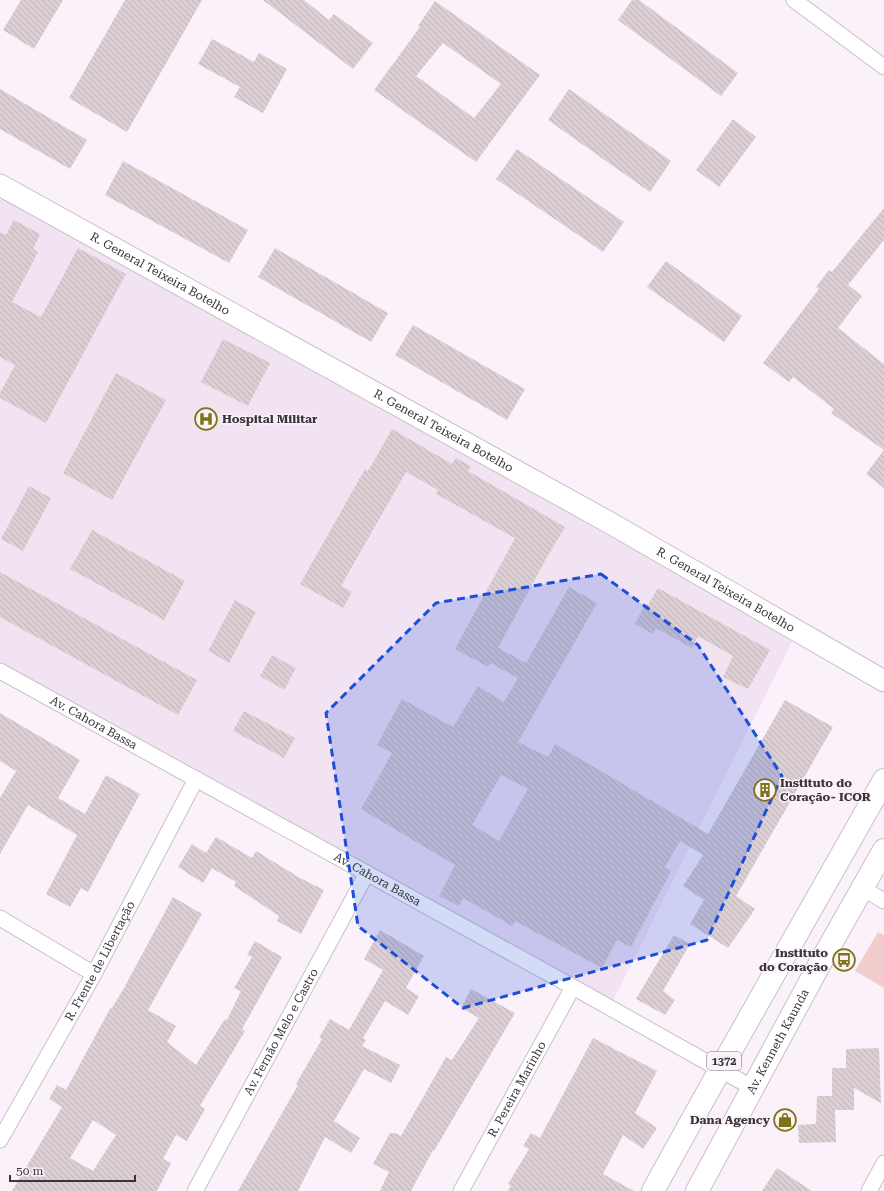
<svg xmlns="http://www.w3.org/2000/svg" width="884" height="1191" viewBox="0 0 884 1191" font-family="'Roboto Serif',serif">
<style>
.built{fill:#f2e3f3}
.grass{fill:#f1cdcc}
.building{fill:url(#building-back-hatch);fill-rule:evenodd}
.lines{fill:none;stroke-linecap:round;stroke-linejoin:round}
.street-casing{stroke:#c9c0c9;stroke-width:17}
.secondary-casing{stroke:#c9c0c9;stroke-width:23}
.primary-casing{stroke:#c9c0c9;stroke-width:24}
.street{stroke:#fff;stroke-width:15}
.secondary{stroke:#fff;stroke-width:21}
.primary{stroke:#fff;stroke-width:22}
.marked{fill:#1d4ed8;fill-opacity:0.2;stroke:#1d4ed8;stroke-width:3;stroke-dasharray:8 5;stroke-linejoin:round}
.labels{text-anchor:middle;stroke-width:3;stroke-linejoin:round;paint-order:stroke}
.shield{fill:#fbf1fb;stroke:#736d73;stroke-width:1}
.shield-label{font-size:11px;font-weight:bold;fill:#393539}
.street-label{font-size:12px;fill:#393539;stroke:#fbf1fb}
.poi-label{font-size:12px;font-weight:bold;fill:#393539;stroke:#fbf1fb;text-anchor:start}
</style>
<defs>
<pattern id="building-back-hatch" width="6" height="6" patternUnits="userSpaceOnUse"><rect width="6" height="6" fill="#dccfd4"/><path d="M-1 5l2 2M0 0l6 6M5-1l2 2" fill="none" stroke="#beb2b7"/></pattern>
</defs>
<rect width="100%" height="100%" fill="#fbf1fb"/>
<path class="built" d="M6 189 795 636 613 1001 0 662V201Z"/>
<path class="grass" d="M878 932 884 935V988L855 971Z"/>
<g class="building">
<path d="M21 0H63L34 49 3 30Z"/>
<path d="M125 0H202L127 132 69 98Z"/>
<path d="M263 0H304L329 20 334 14 373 43 353 69Z"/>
<path d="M632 0H639L738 73 721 96 618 20Z"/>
<path d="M435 1 540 75 476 162 374 90 420 27 418 26ZM443 43 501 84 474 118 416 76Z"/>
<path d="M212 39 254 62 259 53 287 69 263 113 234 97 240 87 198 64Z"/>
<path d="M0 89 87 140 70 169 0 129Z"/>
<path d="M569 89 671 161 650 192 548 120Z"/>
<path d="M733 119 756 137 719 187 696 170Z"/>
<path d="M517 149 624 222 603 252 496 179Z"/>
<path d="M123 161 248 230 229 263 105 195Z"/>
<path d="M884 208V240L848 285 862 296 838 328 884 364V488L866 474 884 450 831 413 834 409 793 377 789 382 763 363 819 289 816 287 829 270 832 272Z"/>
<path d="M14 220 40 234 33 249 38 252 12 302 41 317 78 248 126 274 46 423 0 398V393L15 365 0 357V232L6 235Z"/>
<path d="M275 248 388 313 371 342 258 277Z"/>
<path d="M666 261 742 316 724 342 647 287Z"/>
<path d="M413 325 525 389 507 420 395 355Z"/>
<path d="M223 339 270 363 248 406 201 382Z"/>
<path d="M116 373 166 400 112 500 63 473Z"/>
<path d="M392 429 452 464 456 458 471 466 468 471 565 527 547 557 498 648 526 663 569 587 597 603 518 742 548 757 555 744 708 834 785 700 833 727 736 896 755 909 728 948 690 924 704 900 683 886 703 855 680 841 665 867 671 871 631 947 617 940 602 968 515 921 512 926 463 898 459 906 439 896 455 865 361 809 392 753 377 745 402 699 453 727 478 686 504 702 518 678 490 663 488 667 455 649 515 538 436 494 438 490 406 472 341 586 352 592 343 608 300 584 365 469 368 471ZM501 775 528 789 499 841 472 825Z"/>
<path d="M29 486 51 498 23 551 1 539Z"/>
<path d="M92 530 185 581 164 620 70 569Z"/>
<path d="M0 572 197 680 178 715 0 617Z"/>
<path d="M658 588 770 650 748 689 723 677 733 656 698 636 692 648 656 628 653 634 635 624 645 604 648 605Z"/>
<path d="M235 600 256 612 229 663 208 651Z"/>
<path d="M272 655 296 668 284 690 260 676Z"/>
<path d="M244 711 295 738 284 758 233 731Z"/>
<path d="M0 713 80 760 58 798 85 814 106 775 140 794 88 892 81 888 70 907 46 894 77 835 28 805 0 854V798L16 771 0 761Z"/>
<path d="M216 837 252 858 256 851 300 878 324 890 301 934 277 921 279 916 234 886 236 882 212 868 203 883 178 867 192 844 206 853Z"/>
<path d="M173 897 202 914 148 1010 176 1026 167 1042 196 1065 225 1019 227 1020 241 991 234 988 252 957 247 955 255 941 282 957 242 1029 245 1031 200 1106 205 1109 187 1141 176 1135 163 1159 171 1163 157 1191H12L62 1107 49 1099 57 1085 66 1090 111 1007 112 1008 124 988ZM93 1120 116 1135 93 1171 70 1158Z"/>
<path d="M380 930 424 956 406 988 419 996 408 1015 385 1001 363 1038 366 1040 362 1046 400 1065 391 1083 364 1069 334 1121 360 1138 351 1153 325 1137 298 1191H238L298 1085 296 1084 322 1039 319 1038 330 1019 349 1030 383 970 364 959Z"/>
<path d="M674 935 690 944 663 991 675 1000 665 1015 636 999Z"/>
<path d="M471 989 515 1013 434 1151 433 1150 411 1191H380L389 1172 373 1164 390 1133H395L401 1136 446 1057 452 1060 479 1018 461 1008Z"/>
<path d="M593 1038 657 1071 635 1113 657 1128 643 1149 623 1135 603 1174 634 1191H508L511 1186 508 1184 529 1149 523 1146 531 1133 540 1138Z"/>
<path d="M879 1048 881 1103 854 1088V1110H835L836 1142 799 1143 798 1125 816 1124 817 1096H832V1068H846V1049Z"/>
<path d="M777 1168 812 1191H762Z"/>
</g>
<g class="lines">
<g class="street-casing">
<g id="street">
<path d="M794 0 884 67"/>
<path id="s1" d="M0 671 573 987 753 1088"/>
<path d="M862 888 884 901"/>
<path d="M0 918 94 974"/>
<path id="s2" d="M0 1140 94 974 196 779"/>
<path id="s3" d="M195 1191 367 873"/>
<path id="s4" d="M461 1191 573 987"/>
<path d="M869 1191 884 1163"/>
</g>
</g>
<g class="secondary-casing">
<g id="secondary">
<path id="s5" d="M0 185 612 524 884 681"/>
</g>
</g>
<g class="primary-casing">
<g id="primary">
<path d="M653 1191C728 1053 807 917 884 780"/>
<path id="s6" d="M697 1191 824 956 884 850"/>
</g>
</g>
<use href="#street" class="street"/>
<use href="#secondary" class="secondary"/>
<use href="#primary" class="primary"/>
</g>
<path class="marked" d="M601 574 698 645 782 776 707 940 463 1008 358 926 326 713 436 603Z"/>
<defs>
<g id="hospital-ring" transform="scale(1.15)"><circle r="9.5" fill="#fbf1fb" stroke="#7e7315" stroke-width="1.5"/><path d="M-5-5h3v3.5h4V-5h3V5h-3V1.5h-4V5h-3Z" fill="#7e7315"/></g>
<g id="building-ring" transform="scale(1.15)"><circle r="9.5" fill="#fbf1fb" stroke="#7e7315" stroke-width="1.5"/><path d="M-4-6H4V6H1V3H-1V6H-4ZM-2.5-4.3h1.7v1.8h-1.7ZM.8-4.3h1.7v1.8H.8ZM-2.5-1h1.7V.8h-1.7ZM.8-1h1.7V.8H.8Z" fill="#7e7315"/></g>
<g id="bus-ring" transform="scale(1.15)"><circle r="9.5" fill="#fbf1fb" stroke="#7e7315" stroke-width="1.5"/><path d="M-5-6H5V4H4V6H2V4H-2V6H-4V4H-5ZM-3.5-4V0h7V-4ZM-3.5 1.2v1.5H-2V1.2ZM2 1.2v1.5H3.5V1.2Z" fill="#7e7315"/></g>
<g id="shop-ring" transform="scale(1.15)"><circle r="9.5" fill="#fbf1fb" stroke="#7e7315" stroke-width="1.5"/><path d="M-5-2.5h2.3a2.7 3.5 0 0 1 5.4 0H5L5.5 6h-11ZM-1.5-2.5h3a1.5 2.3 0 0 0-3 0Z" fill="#7e7315"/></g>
</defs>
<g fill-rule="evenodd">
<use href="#hospital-ring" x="206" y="419"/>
<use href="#building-ring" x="765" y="790"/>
<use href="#bus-ring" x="844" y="960"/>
<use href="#shop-ring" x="785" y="1120"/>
</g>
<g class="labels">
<rect class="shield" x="707" y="1052" width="34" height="18" rx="3"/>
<g class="shield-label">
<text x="724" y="1065">1372</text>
</g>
<g class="street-label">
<text dy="4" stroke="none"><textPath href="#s5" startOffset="183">R. General Teixeira Botelho</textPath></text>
<text dy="4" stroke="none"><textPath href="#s5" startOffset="507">R. General Teixeira Botelho</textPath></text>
<text dy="4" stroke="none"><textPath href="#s5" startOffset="831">R. General Teixeira Botelho</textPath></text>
<text dy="4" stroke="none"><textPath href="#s1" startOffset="107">Av. Cahora Bassa</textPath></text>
<text dy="4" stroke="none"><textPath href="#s1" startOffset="431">Av. Cahora Bassa</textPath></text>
<text dy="4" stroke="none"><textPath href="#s2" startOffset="205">R. Frente de Libertação</textPath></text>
<text dy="4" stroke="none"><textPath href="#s3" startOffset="181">Av. Fernão Melo e Castro</textPath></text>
<text dy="4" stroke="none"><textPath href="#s6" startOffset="170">Av. Kenneth Kaunda</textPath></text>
<text dy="4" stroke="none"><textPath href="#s4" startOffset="116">R. Pereira Marinho</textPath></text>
</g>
<g class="poi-label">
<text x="222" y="423">Hospital Militar</text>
<text x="780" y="787">Instituto do<tspan x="780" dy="14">Coração- ICOR</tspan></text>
<text x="828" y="957" text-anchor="end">Instituto<tspan x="828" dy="14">do Coração</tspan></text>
<text x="770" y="1124" text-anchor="end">Dana Agency</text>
</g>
</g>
<path d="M10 1175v6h125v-6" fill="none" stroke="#393539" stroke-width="2"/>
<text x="16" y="1175" font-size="12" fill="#393539" stroke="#fbf1fb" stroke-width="3" paint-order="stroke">50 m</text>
</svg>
